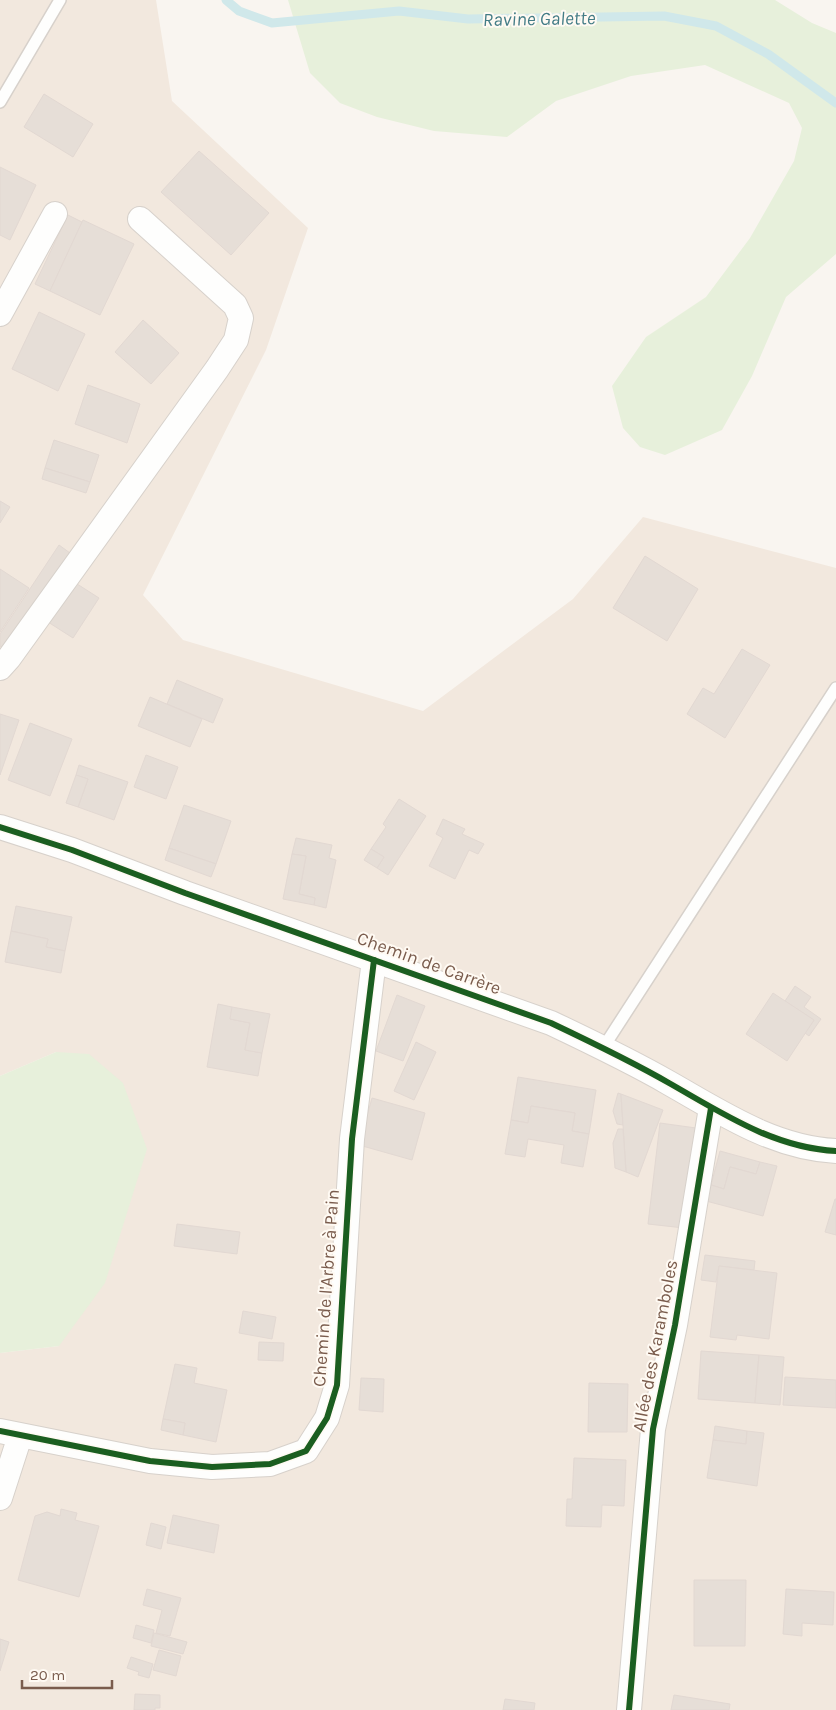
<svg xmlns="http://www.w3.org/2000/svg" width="836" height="1710" viewBox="0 0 836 1710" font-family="Karla,sans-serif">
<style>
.residential{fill:#f2e8de}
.green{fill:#e7f0db}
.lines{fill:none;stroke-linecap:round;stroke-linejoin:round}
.stream{stroke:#d0e8ea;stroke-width:9}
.building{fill:#e6ded7;stroke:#e2d8d2}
.service-casing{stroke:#d7d1cb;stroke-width:14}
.minor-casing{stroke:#d7d1cb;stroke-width:26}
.service{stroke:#fefefd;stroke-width:11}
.minor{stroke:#fefefd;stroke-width:24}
.cycleway-casing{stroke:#fffaf3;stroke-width:9}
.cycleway{stroke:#1b5e20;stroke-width:6}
.labels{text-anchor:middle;stroke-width:4;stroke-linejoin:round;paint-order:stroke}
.street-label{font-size:18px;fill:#7a5c4d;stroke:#fffaf3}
.water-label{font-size:19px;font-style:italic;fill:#437c86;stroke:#fffaf3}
</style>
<rect width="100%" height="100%" fill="#f9f5f0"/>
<path class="residential" d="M0 0H156L172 101 308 228 266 350 143 595 183 640 423 711 573 599 643 517 836 568V1710H0V1353L59 1346 56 1052 0 1076Z"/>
<g class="green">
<path d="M288 0H775L812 23 836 33V254L786 297 752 376 722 430 665 455 640 447 623 428 612 386 646 337 706 297 750 238 794 161 802 128 789 103 705 65 631 76 556 101 507 137 434 131 377 117 340 103 310 73Z"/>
<path d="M56 1052 89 1054 123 1083 147 1149 105 1283 59 1346 0 1353V1076Z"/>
</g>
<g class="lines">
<path class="stream" d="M226 0 239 11 272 23 399 11 468 19 664 16 716 26 768 54 836 103"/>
</g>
<g class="building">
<path d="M44 94 93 124 73 157 24 127Z"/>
<path d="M199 151 269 213 231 255 161 192Z"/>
<path d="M0 167 36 185 10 240 0 235Z"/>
<path d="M68 215 82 222 50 291 35 284Z"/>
<path d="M83 220 134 244 100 315 50 291Z"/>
<path d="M39 312 85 334 58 391 12 369Z"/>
<path d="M143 320 179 353 151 384 115 352Z"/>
<path d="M88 385 140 404 127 443 75 424Z"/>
<path d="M54 440 99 455 90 482 45 468Z"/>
<path d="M45 468 90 482 86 493 42 479Z"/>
<path d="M0 501 10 507 0 523Z"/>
<path d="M59 545 70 553 6 650 0 646V634Z"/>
<path d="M645 556 698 589 667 641 613 608Z"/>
<path d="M0 569 29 588 0 632Z"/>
<path d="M74 582 99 598 73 638 48 622Z"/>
<path d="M742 649 770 665 725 738 687 714 703 688 714 694Z"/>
<path d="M177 680 223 699 213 723 167 704Z"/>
<path d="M150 697 202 719 190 747 138 726Z"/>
<path d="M0 714 19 720 0 775Z"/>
<path d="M30 723 72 739 50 796 8 780Z"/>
<path d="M146 755 178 767 166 799 134 787Z"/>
<path d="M79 765 128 782 114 820 78 807 88 779 76 775Z"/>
<path d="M76 775 88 779 78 807 66 803Z"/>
<path d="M399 799 426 816 388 875 377 868 384 857 371 849 386 827 383 824Z"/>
<path d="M184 805 231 821 216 864 169 848Z"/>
<path d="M443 819 465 829 462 834 484 844 478 854 469 850 455 879 429 866 443 838 436 834Z"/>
<path d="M296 838 332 845 329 858 336 860 326 908 314 905 315 898 299 894 306 856 292 854Z"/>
<path d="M169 848 216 864 211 877 165 860Z"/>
<path d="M371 849 384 857 377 868 364 860Z"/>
<path d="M292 854 306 856 299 894 315 898 314 905 283 899Z"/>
<path d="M16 906 72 917 65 951 46 947 48 939 11 931Z"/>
<path d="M11 931 48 939 46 947 65 951 61 973 5 962Z"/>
<path d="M795 986 811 997 804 1007 821 1019 809 1036 805 1033 814 1020 785 1001Z"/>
<path d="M773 993 814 1020 787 1061 746 1034Z"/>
<path d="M397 995 425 1006 403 1061 376 1051Z"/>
<path d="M218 1004 232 1007 230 1019 250 1023 245 1050 262 1053 258 1076 207 1067Z"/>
<path d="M232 1007 270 1014 262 1053 245 1050 250 1023 230 1019Z"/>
<path d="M416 1042 436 1052 414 1100 394 1091Z"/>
<path d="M518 1077 596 1090 589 1134 572 1131 575 1113 531 1106 528 1123 511 1120Z"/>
<path d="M618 1093 621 1094 623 1125 617 1124 613 1111Z"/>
<path d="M621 1094 663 1110 638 1177 626 1172Z"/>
<path d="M372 1098 425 1113 412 1160 359 1145Z"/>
<path d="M531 1106 575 1113 572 1131 589 1134 583 1167 561 1163 564 1145 528 1139 525 1157 505 1154 511 1120 528 1123Z"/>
<path d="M660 1123 696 1128 684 1228 648 1224Z"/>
<path d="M618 1129H623L626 1172 615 1168 613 1143Z"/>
<path d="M720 1151 760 1162 756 1174 730 1167 724 1189 711 1185Z"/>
<path d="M760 1162 777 1166 763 1216 706 1201 711 1185 724 1189 730 1167 756 1174Z"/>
<path d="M835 1199H836V1235L825 1232Z"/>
<path d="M177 1224 240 1232 237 1254 174 1246Z"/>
<path d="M705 1255 755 1261 754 1270 719 1266 716 1282 701 1280Z"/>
<path d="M719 1266 777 1273 769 1339 737 1335 736 1340 710 1337Z"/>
<path d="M243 1311 276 1317 272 1339 239 1333Z"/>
<path d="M259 1342 284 1343 283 1361 258 1360Z"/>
<path d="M701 1351 759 1355 755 1403 698 1399Z"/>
<path d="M759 1355 784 1357 780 1405 755 1403Z"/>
<path d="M175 1364 197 1368 194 1383 227 1390 216 1442 183 1435 185 1423 163 1419Z"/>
<path d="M785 1377 836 1380V1408L783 1405Z"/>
<path d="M361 1378 384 1379 383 1412 359 1410Z"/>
<path d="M589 1383 628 1384 627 1432H588Z"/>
<path d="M163 1419 185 1423 183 1435 161 1430Z"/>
<path d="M715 1426 747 1431 746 1444 713 1440Z"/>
<path d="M747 1431 764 1433 757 1486 707 1478 713 1440 746 1444Z"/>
<path d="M574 1458 626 1460 624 1506 602 1505 601 1527 566 1526 567 1499H572Z"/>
<path d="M61 1509 77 1513 75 1520 99 1526 79 1597 18 1580 35 1516 47 1512 60 1516Z"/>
<path d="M173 1515 219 1525 214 1553 167 1543Z"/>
<path d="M151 1523 166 1527 161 1549 146 1545Z"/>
<path d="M694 1580H746L745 1646H694Z"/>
<path d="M147 1589 181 1598 170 1636 156 1633 162 1610 143 1605Z"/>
<path d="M786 1589 834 1592 833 1625 802 1623V1636L783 1634Z"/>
<path d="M136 1625 154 1630 151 1643 133 1638Z"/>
<path d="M154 1633 187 1642 183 1654 151 1646Z"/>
<path d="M0 1639 9 1642 0 1671Z"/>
<path d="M159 1650 181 1656 176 1676 153 1670Z"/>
<path d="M131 1657 153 1664 149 1678 138 1675 139 1672 127 1668Z"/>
<path d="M135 1694 160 1695V1708H155V1710H134Z"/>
<path d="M674 1695 730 1704 729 1710H671Z"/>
<path d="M505 1699 535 1703 534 1710H503Z"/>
</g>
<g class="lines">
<g class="service-casing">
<g id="service">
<path d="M0 102 60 0"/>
<path d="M603 1048 836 688"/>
</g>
</g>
<g class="minor-casing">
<g id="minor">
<path d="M0 314 55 214"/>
<path d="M0 668 9 658 217 369 236 340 241 318 235 305 140 219"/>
<path d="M0 827 72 850 185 893 551 1023C591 1042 631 1061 669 1083 722 1113 774 1148 836 1151"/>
<path d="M0 1431 150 1461 212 1467 270 1464 306 1451 327 1418 337 1385 352 1139 374 960"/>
<path d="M0 1498 20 1436"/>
<path d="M629 1710 653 1429 675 1325 711 1108"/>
</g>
</g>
<use href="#service" class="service"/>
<use href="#minor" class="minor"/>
<g class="cycleway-casing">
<g id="cycleway">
<path d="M0 827 72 850 185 893 551 1023C591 1042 631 1061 669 1083 722 1113 774 1148 836 1151"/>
<path d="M0 1431 150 1461 212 1467 270 1464 306 1451 327 1418 337 1385 352 1139 374 960"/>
<path d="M629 1710 653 1429 675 1325 711 1108"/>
</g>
</g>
<use href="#cycleway" class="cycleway"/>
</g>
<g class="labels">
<g class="street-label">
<text transform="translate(429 963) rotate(20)" y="6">Chemin de Carrère</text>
<text transform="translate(326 1288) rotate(-86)" y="6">Chemin de l'Arbre à Pain</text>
<text transform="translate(655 1346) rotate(-79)" y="6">Allée des Karamboles</text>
</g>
<g class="water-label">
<text transform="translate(539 18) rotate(-1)" y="7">Ravine Galette</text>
</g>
</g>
<path d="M22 1680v8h90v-8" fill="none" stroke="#7a5c4d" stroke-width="2.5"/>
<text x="30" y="1680" font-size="15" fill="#7a5c4d" stroke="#fffaf3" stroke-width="4" paint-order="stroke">20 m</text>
</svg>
